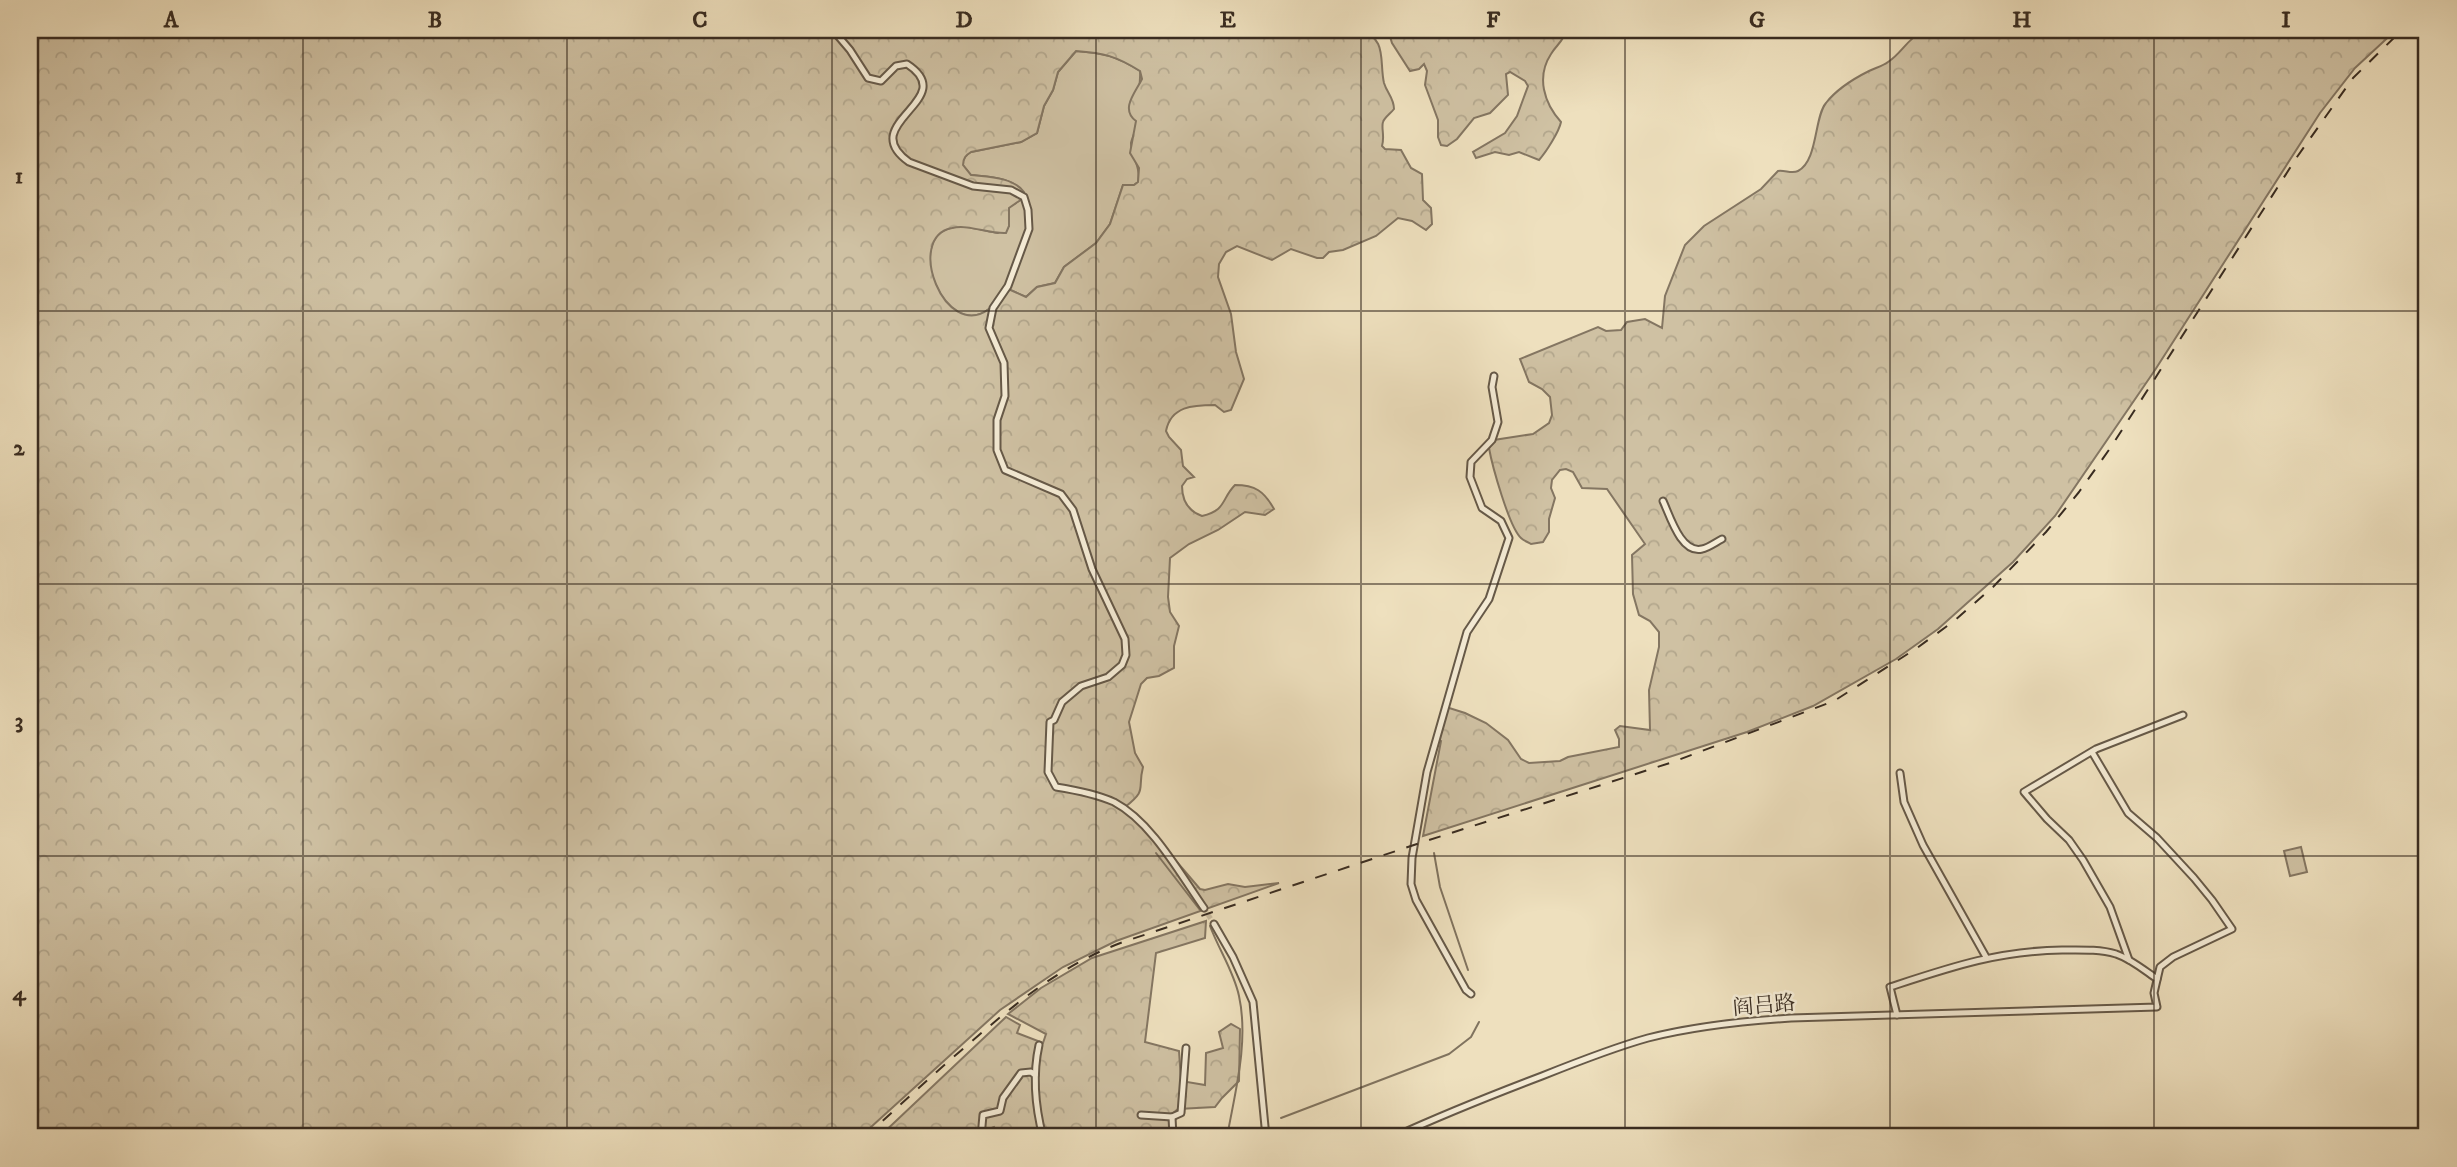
<svg xmlns="http://www.w3.org/2000/svg" width="2457" height="1167" viewBox="0 0 2457 1167" font-family="'IM FELL DW Pica','Noto Serif SC',serif">
<style>
.green{fill:#cfc1a3;stroke:#847662;stroke-width:2}
.forest{fill:url(#forest-crowns);stroke:#847662;stroke-width:2;fill-rule:evenodd}
.lines{fill:none;stroke-linecap:round;stroke-linejoin:round}
.stream{stroke:#80735f;stroke-width:2}
.minor-tunnel{stroke:#cabc9f;stroke-width:5;stroke-dasharray:5 2.5;stroke-linecap:butt}
.minor-casing{stroke:#665948;stroke-width:9}
.minor{stroke:#f4ebd5;stroke-width:5}
.rail{stroke:#392c21;stroke-width:2;stroke-dasharray:12 12;stroke-linecap:butt}
.grid{fill:none;stroke:#392c21;stroke-width:2;stroke-opacity:0.55}
.labels{text-anchor:middle;stroke-width:5;stroke-linejoin:round;paint-order:stroke}
.street-label{font-size:21px;fill:#392c21;stroke:#f4ebd5}
.neatline{fill:none;stroke:#392c21;stroke-width:2.5}
.grid-label{font-size:23px;text-anchor:middle;font-weight:bold;fill:#392c21}
</style>
<defs>
<pattern id="forest-crowns" width="20" height="18" patternUnits="userSpaceOnUse" patternTransform="scale(1.75)"><rect width="20" height="18" fill="#cfc1a3"/><path d="M2 6a3 3 0 1 1 6 0M12 15a3 3 0 1 1 6 0" fill="none" stroke="#b2a68c"/></pattern>
</defs>
<rect width="100%" height="100%" fill="#eee0be"/>
<filter id="stains"><feTurbulence type="fractalNoise" baseFrequency=".00286" numOctaves="4"/><feColorMatrix values="0 0 0 0 .2 0 0 0 0 .09 0 0 0 0 .02 0 0 0 .5 -.17"/></filter>
<radialGradient id="worn" r=".72"><stop offset=".6" stop-color="#630" stop-opacity="0"/><stop offset="1" stop-color="#630" stop-opacity=".3"/></radialGradient>
<g class="green">
<path d="M1076 51C1104 53 1116 56 1140 71 1141 75 1136 126 1135 132 1134 134 1131 142 1131 143 1131 157 1141 165 1138 182L1134 185H1123L1110 224 1096 243 1064 267 1055 283 1037 287 1026 297 1006 288C1001 295 996 304 989 309 946 342 904 241 950 228 965 224 984 231 998 233L1009 226V207L1022 199 1024 193C1013 177 988 177 971 175L963 165C963 158 966 155 971 152L1021 142 1037 133 1044 106 1053 90 1058 72Z"/>
<path d="M2301 847 2307 872 2290 876 2284 851Z"/>
</g>
<g class="forest">
<path d="M30 30H1332C1342 35 1349 38 1359 32 1388 36 1379 62 1384 83 1387 93 1394 98 1394 109 1391 113 1384 118 1383 122 1381 128 1385 136 1382 146L1385 149 1401 150 1411 168 1422 174 1423 200 1431 208 1432 224 1426 230 1412 221 1398 218 1376 236 1343 250 1329 252 1323 258H1317L1291 249 1272 260 1237 246 1226 252 1219 264 1218 277 1231 314 1236 352 1244 379 1231 410 1224 412 1215 405C1193 405 1171 406 1166 431L1169 437 1181 450 1183 466 1194 477 1187 479 1182 486C1182 500 1188 511 1202 516 1227 510 1221 499 1235 485 1255 485 1264 491 1274 509L1265 515 1245 512 1218 530 1189 544 1170 558 1168 597 1170 612 1179 626 1174 646V668L1159 676 1147 678 1141 684 1129 722 1135 753 1143 767C1137 790 1148 789 1125 807L1159 841 1200 889 1205 890 1228 884 1245 887 1279 883 1116 941 1063 967 1000 1010 860 1137H30ZM1076 51C1104 53 1116 56 1140 71L1142 79C1135 93 1120 109 1136 121L1130 153 1139 168 1138 182 1134 185H1123L1110 224 1096 243 1064 267 1055 283 1037 287 1026 297 1006 288C1001 295 996 304 989 309 945 342 904 237 952 228 969 224 988 234 1006 233L1009 226V208L1022 199 1024 192C1013 177 988 177 971 175L963 165C963 158 966 155 971 152L1021 142 1037 133 1044 106 1053 90 1058 72Z"/>
<path d="M1388 30H1566C1564 41 1557 44 1551 54 1536 77 1544 103 1561 122 1559 132 1546 152 1539 160L1519 152 1509 155 1495 152 1476 158 1473 152 1505 133 1517 116 1528 86 1525 81 1510 72 1506 74 1508 95 1490 113 1474 118 1457 139 1447 146 1441 145 1438 137V120L1425 85 1427 71 1424 64 1419 69 1410 71 1392 43Z"/>
<path d="M1924 30H1962L1980 36 2010 35 2013 30H2396L2355 68 2320 113 2155 370 2055 516 2013 562 1938 629 1896 659 1813 706 1747 732 1423 836 1441 741 1435 738 1443 706 1465 713 1486 723 1508 740 1521 759 1529 763 1560 761 1568 757 1619 747V739L1615 730 1620 726 1650 730 1649 690 1659 647V632L1650 621 1639 615 1633 594 1632 555 1645 544 1607 489 1582 488 1573 472 1566 469 1560 470 1552 480 1551 488 1555 498 1549 519V532L1543 542 1531 544C1528 542 1524 541 1521 538 1509 527 1492 465 1489 448L1494 440 1533 434 1549 423 1552 415 1550 397 1542 389 1529 382 1520 359 1598 327 1606 331 1621 330 1627 322 1645 319 1662 328 1665 296 1685 245 1704 226 1761 189 1778 171C1785 170 1792 174 1798 171 1818 161 1814 117 1826 103 1836 90 1855 78 1869 71 1875 68 1883 66 1888 62 1902 53 1906 40 1924 30Z"/>
<path d="M1206 921 1205 938 1156 953 1145 1042 1179 1051 1181 1081 1205 1085 1206 1053 1223 1048 1219 1032 1231 1024 1240 1029 1239 1081 1222 1098 1215 1107 1178 1109 1172 1114 1173 1137H1001L994 1127 976 1134V1137H935L924 1130 913 1137H879L1006 1017 1020 1025 1017 1033 1043 1043 1046 1034 1008 1014 1041 988 1092 958Z"/>
</g>
<g class="lines">
<g class="stream">
<path d="M1156 853 1200 910"/>
<path d="M1434 853 1440 887 1468 970"/>
<path d="M1210 926C1219 950 1234 972 1239 996 1249 1042 1235 1092 1227 1137"/>
<path d="M1281 1118 1449 1054 1471 1037 1479 1022"/>
<path d="M1236 1137 1256 1129"/>
</g>
<path class="minor-tunnel" d="M1204 908 1214 924"/>
<g class="minor-casing">
<g id="minor">
<path d="M833 30 850 50 868 78 881 81 896 66 907 64C962 100 854 123 909 162L973 186 1011 190 1024 197 1028 210 1029 229 1008 286 993 308 989 328 1004 363 1005 396 997 420V450L1005 470 1061 494 1073 510 1092 569 1125 639 1126 655 1122 665 1108 677 1081 686 1062 702 1054 720 1050 722 1048 772 1056 787C1075 790 1096 794 1114 802 1152 822 1180 874 1204 908"/>
<path d="M1663 501C1670 516 1681 554 1702 549 1708 548 1716 542 1722 539"/>
<path d="M1900 773 1904 802 1923 845 1986 957"/>
<path d="M1214 924 1233 957 1253 1002 1266 1137"/>
<path d="M2129 960 2110 907 2083 860 2069 840 2047 819 2024 792 2096 749 2183 715"/>
<path d="M1471 994 1466 990 1416 900 1411 884 1412 858 1427 772 1467 632 1489 599 1509 538 1501 521 1482 508 1470 477 1471 462 1492 440 1498 422 1492 387 1494 376"/>
<path d="M1897 1015 1890 987C1951 967 1997 951 2062 950 2080 950 2099 949 2116 954 2131 959 2144 970 2157 979"/>
<path d="M1039 1045C1032 1077 1035 1106 1043 1137"/>
<path d="M1141 1115 1172 1117 1181 1113 1186 1048"/>
<path d="M1172 1117 1173 1137"/>
<path d="M915 1132 936 1134V1137"/>
<path d="M981 1137 983 1115 1000 1111 1003 1098 1021 1073 1031 1072 1035 1075"/>
<path d="M1394 1137C1442 1115 1492 1095 1542 1076 1577 1062 1612 1048 1648 1038 1695 1026 1744 1021 1791 1018L2157 1007 2154 993 2160 967 2173 957 2232 929 2212 900 2194 878 2157 838 2128 813 2092 752"/>
</g>
</g>
<use href="#minor" class="minor"/>
<path class="rail" d="M865 1137C898 1107 930 1077 964 1048 1015 1004 1059 966 1123 942L1423 842 1673 762 1834 701 1917 648 1954 621 1993 587 2046 532 2079 492 2111 447 2297 157 2353 78 2402 30"/>
</g>
<path class="grid" d="M303 30V1137M567 30V1137M832 30V1137M1096 30V1137M1361 30V1137M1625 30V1137M1890 30V1137M2154 30V1137M30 311H2427M30 584H2427M30 856H2427"/>
<g class="labels">
<g class="street-label">
<text transform="translate(1764 1005) rotate(-5)" y="7">阎吕路</text>
</g>
</g>
<rect width="2457" height="1167" fill="none" stroke="#eee0be" stroke-width="77"/>
<rect x="38" y="38" width="2380" height="1090" class="neatline"/>
<g class="grid-label">
<text x="171" y="27">A</text>
<text x="435" y="27">B</text>
<text x="700" y="27">C</text>
<text x="964" y="27">D</text>
<text x="1228" y="27">E</text>
<text x="1493" y="27">F</text>
<text x="1757" y="27">G</text>
<text x="2022" y="27">H</text>
<text x="2286" y="27">I</text>
<text x="19" y="183">1</text>
<text x="19" y="455">2</text>
<text x="19" y="728">3</text>
<text x="19" y="1000">4</text>
</g>
<rect width="100%" height="100%" filter="url(#stains)"/>
<rect width="100%" height="100%" fill="url(#worn)"/>
</svg>
